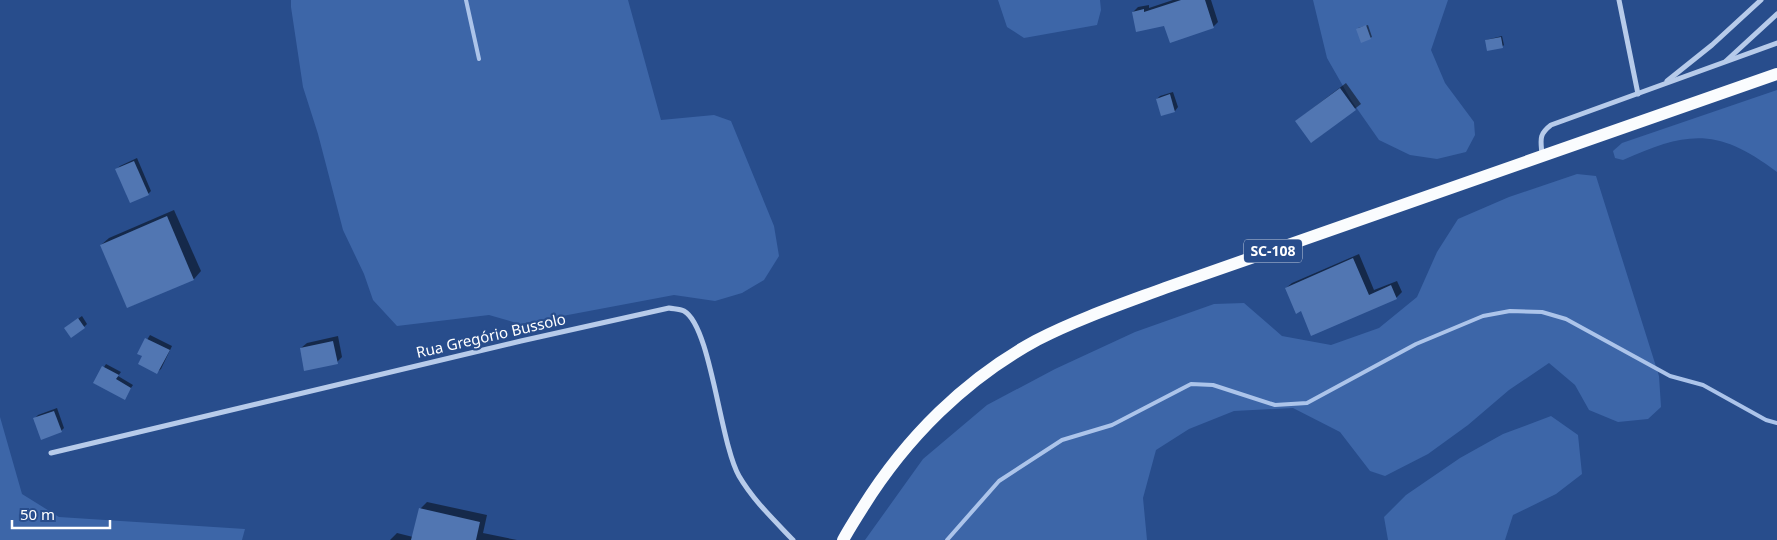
<svg xmlns="http://www.w3.org/2000/svg" width="1777" height="540" viewBox="0 0 1777 540" font-family="'Noto Sans',sans-serif">
<style>
.green{fill:#3d66a8}
.shadow{fill:#0007}
.lines{fill:none;stroke-linecap:round;stroke-linejoin:round}
.stream{stroke:#acc4ea;stroke-width:4}
.building{fill:#5176b2}
.minor{stroke:#b7cbea;stroke-width:5}
.primary{stroke:#fafcfe;stroke-width:12}
.labels{text-anchor:middle;stroke-width:4.5;stroke-linejoin:round;paint-order:stroke}
.shield{fill:#284d8c;stroke:#becadc;stroke-width:1}
.shield-label{font-size:14px;font-weight:bold;fill:#fff}
.street-label{font-size:15px;fill:#fff;stroke:#284d8c}
</style>
<rect width="100%" height="100%" fill="#284d8c"/>
<g class="green">
<path d="M291 0H628L661 120 714 115 731 121 774 226 779 256 764 280 742 293 715 301 674 295 520 324 489 315 397 326 373 300 364 274 343 230 318 134 303 87 291 7Z"/>
<path d="M998 0H1100L1101 10 1097 25 1024 38 1007 27Z"/>
<path d="M1313 0H1448L1431 50 1445 83 1474 122 1475 135 1466 152 1437 159 1410 155 1379 140 1351 100 1327 58Z"/>
<path d="M1777 90V172C1718 127 1687 131 1623 160L1615 158 1613 151 1622 143Z"/>
<path d="M1577 174 1596 176 1659 376 1661 407 1648 419 1618 422 1589 410 1575 385 1549 363 1509 390 1468 425 1428 454 1385 476 1370 471 1340 432 1293 408 1234 411 1189 429 1156 450 1143 498 1147 540H865L923 459 987 405 1055 369 1135 332 1214 304 1244 303 1282 336 1331 345 1379 328 1417 297 1437 252 1458 219 1509 197Z"/>
<path d="M1551 416 1578 435 1582 474 1556 494 1513 515 1505 540H1388L1384 517 1406 495 1460 458 1503 434Z"/>
<path d="M0 417 22 494 59 517 245 529 242 540H0Z"/>
</g>
<g class="shadow">
<path d="M1173 0H1211L1218 22 1213 27 1165 24 1133 12 1138 7 1149 5V8Z"/>
<path d="M1368 25 1372 37 1370 38 1358 28Z"/>
<path d="M1502 36 1504 45 1503 46 1486 40Z"/>
<path d="M1346 83 1361 104 1312 142 1296 121Z"/>
<path d="M1173 92 1178 107 1175 111 1162 115 1157 99 1160 96Z"/>
<path d="M137 158 151 191 148 194 117 169 120 166Z"/>
<path d="M174 210 201 271 194 279 128 307 101 245 109 238Z"/>
<path d="M1359 254 1374 290 1397 281 1402 292 1396 298 1302 310 1286 288 1292 283Z"/>
<path d="M82 316 87 324 84 327 69 325Z"/>
<path d="M150 335 172 346 161 369 157 372 144 356 139 353Z"/>
<path d="M338 336 342 357 337 362 301 348 307 343Z"/>
<path d="M106 364 121 372 118 376 133 385 124 398 94 383Z"/>
<path d="M57 408 64 428 61 431 35 418 38 415Z"/>
<path d="M427 502 487 515 483 533 517 540H390L397 533 413 537 420 509Z"/>
</g>
<g class="lines">
<g class="stream">
<path d="M466 0 479 59"/>
<path d="M947 540 999 481 1062 440 1112 425 1191 384 1213 385 1275 405 1307 403 1416 344 1483 316 1510 311 1542 312 1566 319 1670 376 1703 385 1766 420 1777 423"/>
</g>
</g>
<g class="building">
<path d="M1181 0H1205L1214 28 1170 43 1164 26 1136 32 1132 12 1144 9V12Z"/>
<path d="M1366 25 1371 39 1361 43 1356 29Z"/>
<path d="M1501 37 1503 48 1487 51 1485 40Z"/>
<path d="M1340 88 1356 110 1311 143 1295 121Z"/>
<path d="M1170 94 1175 112 1161 116 1156 99Z"/>
<path d="M134 161 149 195 130 203 115 169Z"/>
<path d="M167 216 194 280 127 308 100 245Z"/>
<path d="M1353 258 1369 295 1391 285 1397 299 1311 336 1301 311 1296 314 1285 288Z"/>
<path d="M78 318 85 328 71 338 64 328Z"/>
<path d="M145 338 170 350 157 374 138 364 142 356 137 354Z"/>
<path d="M333 341 338 364 304 371 300 348Z"/>
<path d="M102 366 119 375 116 379 131 388 125 400 93 383Z"/>
<path d="M54 411 62 432 41 440 33 418Z"/>
<path d="M419 508 480 522 476 540H411Z"/>
</g>
<g class="lines">
<g class="minor">
<path d="M1619 0 1638 94"/>
<path d="M1726 61 1777 14"/>
<path d="M1667 81 1712 45 1761 0"/>
<path d="M1542 155C1541 140 1538 135 1551 125L1777 43"/>
<path d="M51 453 521 341 669 308C674 309 680 309 684 311 711 326 720 443 739 476 753 500 774 520 793 540"/>
</g>
<path class="primary" d="M843 540C849 529 856 518 863 507 906 438 965 379 1037 340 1078 319 1122 304 1165 288L1777 74"/>
</g>
<g class="labels">
<rect class="shield" x="1244" y="239.5" width="58" height="23" rx="4"/>
<g class="shield-label">
<text x="1273" y="256">SC-108</text>
</g>
<g class="street-label">
<text transform="translate(491 336) rotate(-13)" y="5">Rua Gregório Bussolo</text>
</g>
</g>
<path d="M12 520v8h98v-8" fill="none" stroke="#ffffff" stroke-width="2.5"/>
<text x="20" y="520" font-size="15" fill="#ffffff" stroke="#284d8c" stroke-width="4" paint-order="stroke">50 m</text>
</svg>
